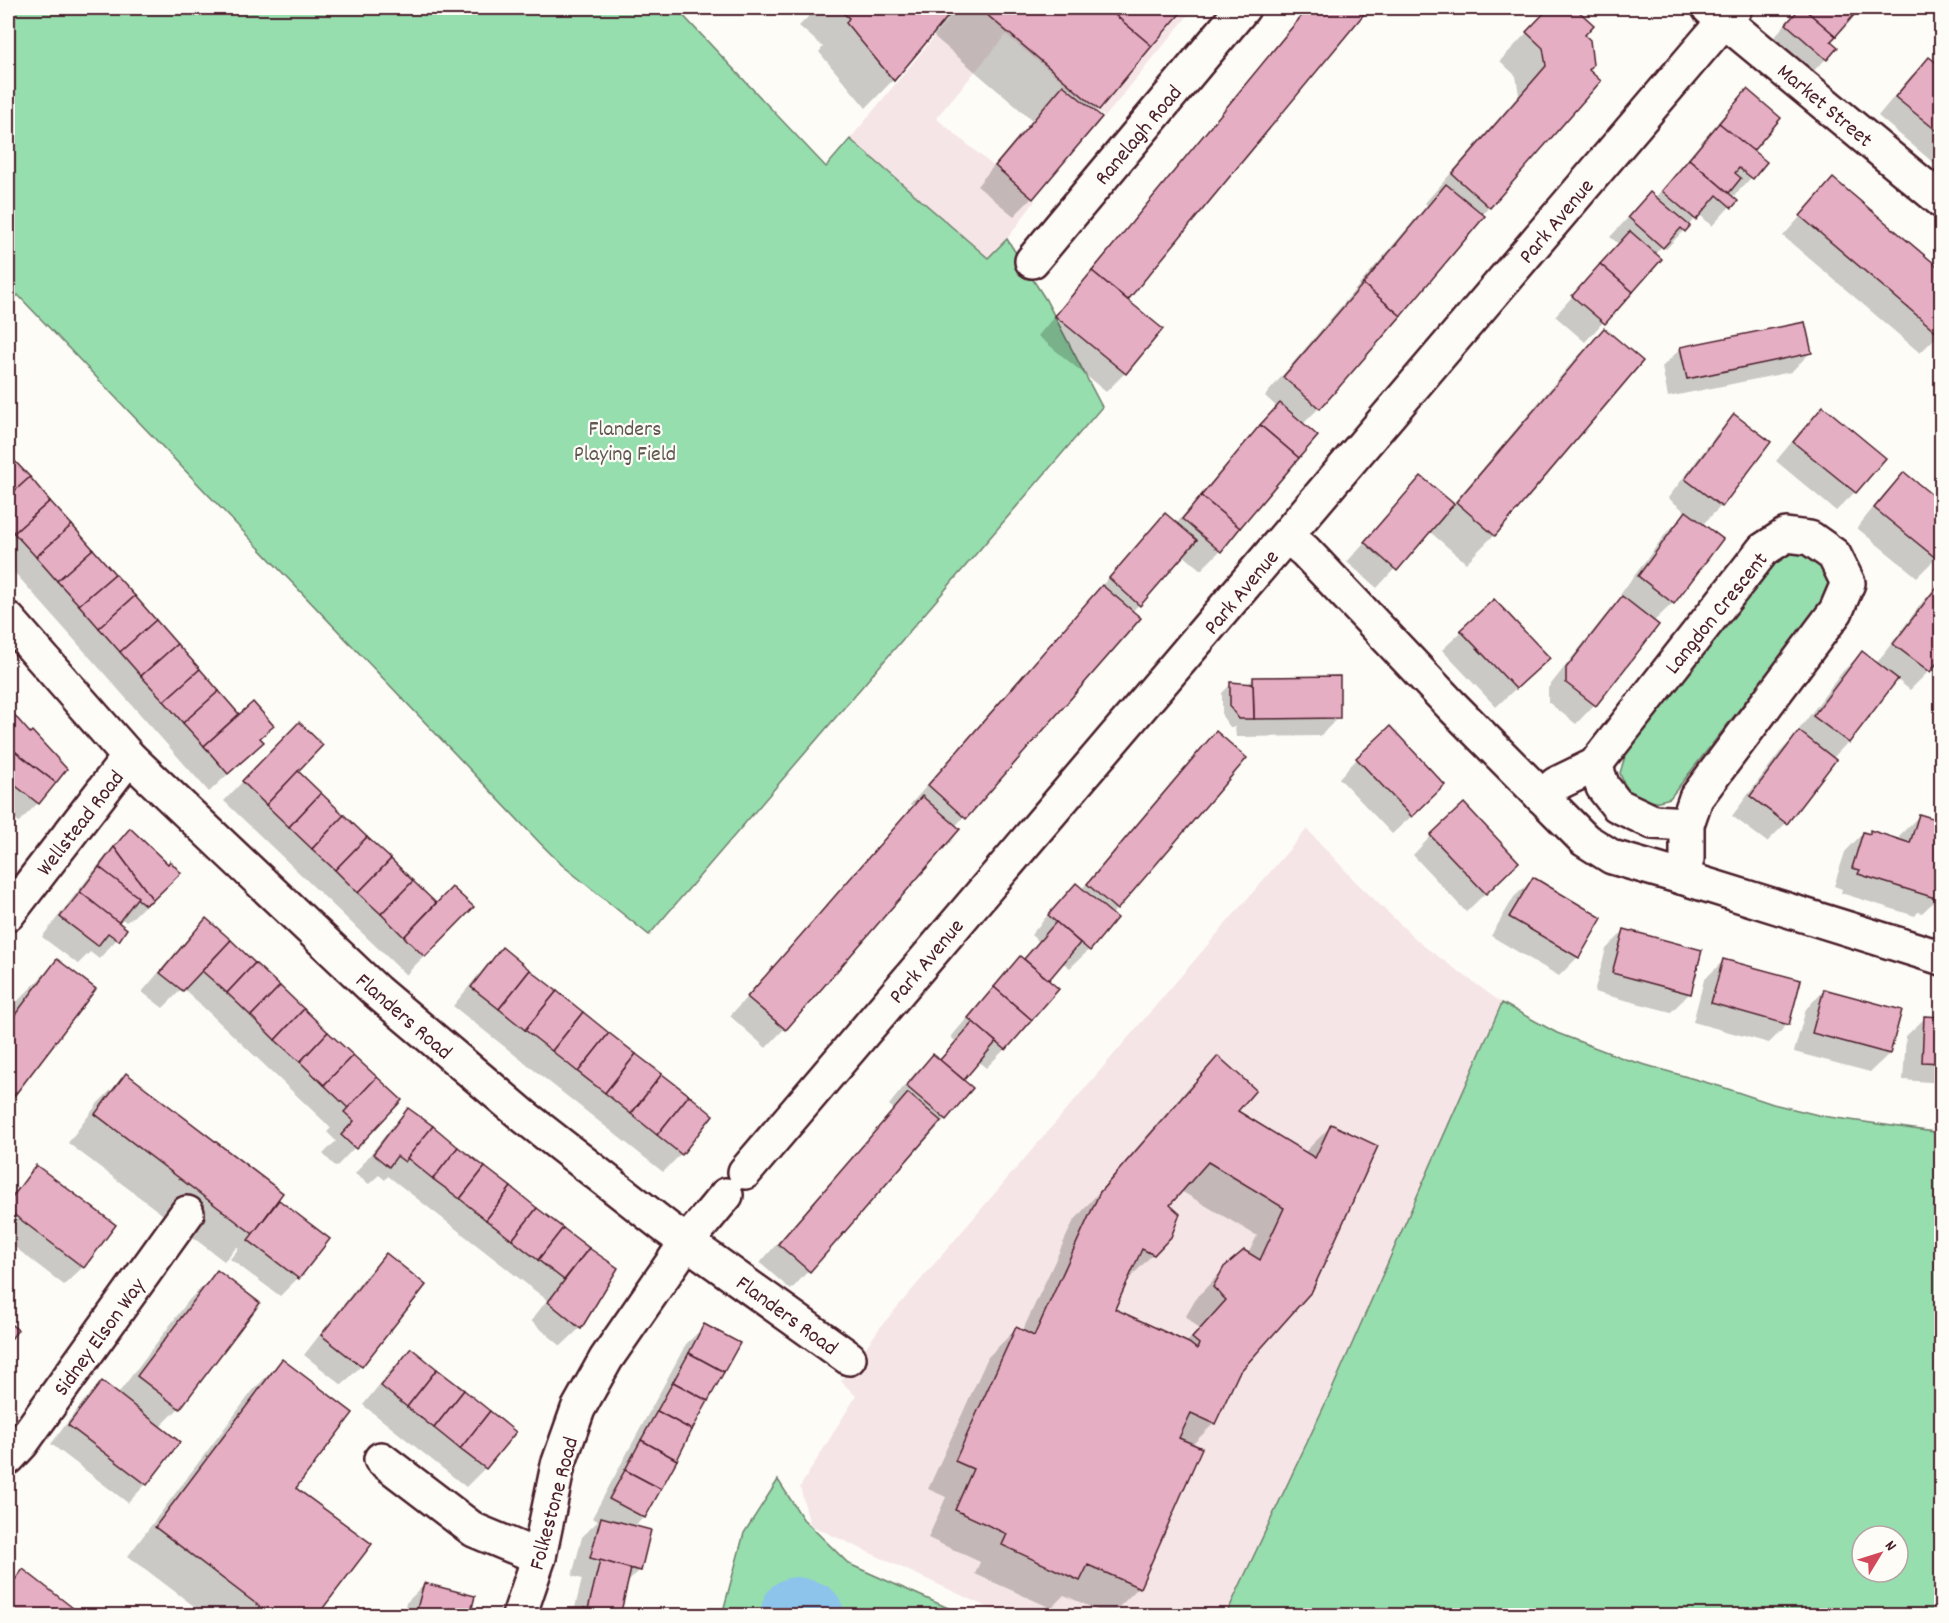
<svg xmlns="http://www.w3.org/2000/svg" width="1949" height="1623" viewBox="0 0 1949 1623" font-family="Dekko,sans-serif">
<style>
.built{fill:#f6e5e7;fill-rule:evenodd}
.green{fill:#96dead;stroke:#707e6c;stroke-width:1.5;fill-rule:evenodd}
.shadow{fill:#0003;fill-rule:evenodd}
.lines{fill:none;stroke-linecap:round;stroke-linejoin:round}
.river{stroke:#8cc4eb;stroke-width:70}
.building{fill:#e6aec3;stroke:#4a1f2b;stroke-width:1.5;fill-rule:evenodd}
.street-casing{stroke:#4a1f2b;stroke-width:38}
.street{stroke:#fdfcf7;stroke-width:33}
.labels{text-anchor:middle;stroke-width:4.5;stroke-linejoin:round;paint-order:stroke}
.street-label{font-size:22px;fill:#4a1f2b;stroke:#fdfcf7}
.park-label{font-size:22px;fill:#615852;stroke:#fdfcf7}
</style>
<rect width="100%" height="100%" fill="#fdfcf7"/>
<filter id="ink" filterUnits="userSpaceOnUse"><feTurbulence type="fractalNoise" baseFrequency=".0167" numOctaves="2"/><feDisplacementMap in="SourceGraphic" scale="12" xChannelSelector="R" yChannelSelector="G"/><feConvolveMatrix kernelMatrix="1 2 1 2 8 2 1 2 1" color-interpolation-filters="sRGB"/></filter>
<g filter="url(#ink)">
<g class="built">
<path d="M958 8H1194L1105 117 1006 35 936 118 1035 201 1007 239 989 258 850 139Z"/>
<path d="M1307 829 1356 882 1421 944 1502 1003 1557 1033 1625 1059 1722 1087 1773 1104 1822 1116 1941 1133V1615H1004L810 1525 800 1487 856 1396 841 1381 882 1325ZM1862 1536H1898V1572H1862Z"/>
</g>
<g class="green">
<path d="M8 8H676L826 167 850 139 988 258 1007 239 1046 300 1102 407 649 935 562 865 539 842 18 295 8 305Z"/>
<path d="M1792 551 1815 556C1827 575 1833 579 1823 602L1670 798C1644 807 1629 800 1620 773L1626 753 1772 561Z"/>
<path d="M1502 1003 1557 1033 1625 1059 1722 1087 1773 1104 1822 1116 1941 1133V1615H1226L1334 1385ZM1862 1536H1898V1572H1862Z"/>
<path d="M778 1480 803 1519 849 1564 964 1615H722L744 1533Z"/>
</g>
<g class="shadow">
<path d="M817 8H1183L1094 113 1032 198 1014 216 977 186 1032 120 931 34 893 80 866 108 819 52 823 47 799 26Z"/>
<path d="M1307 8H1367L1126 301 1125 373 1106 392 1038 336Z"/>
<path d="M1550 8H1573L1592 25 1583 35 1489 207 1319 408 1303 424 1316 436 1220 551 1201 570 1183 555 1132 612 955 827 958 829 784 1029 766 1048 730 1016 913 807 910 805 1147 534 1165 515 1176 524 1261 423 1277 407 1265 396 1427 205 1425 203 1519 95 1516 76 1500 61Z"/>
<path d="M1799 8H1858L1829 41 1826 59 1807 77 1769 43Z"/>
<path d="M1929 59 1942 69V170L1878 116 1910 77Z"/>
<path d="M1747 92 1751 152 1765 163 1732 198 1735 201 1712 226 1699 214 1666 249 1662 246 1654 255 1660 260 1585 342 1555 316 1619 244 1610 237 1650 194 1655 198 1728 110Z"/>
<path d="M1833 180 1942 272V331L1920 353 1783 236Z"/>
<path d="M1604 330 1494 535 1466 563 1429 531 1377 588 1347 562 1421 478 1452 505 1576 358Z"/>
<path d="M1681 348 1810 353 1791 372 1668 397 1662 367Z"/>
<path d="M1823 408 1884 458 1855 492 1836 511 1776 461 1804 427Z"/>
<path d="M1734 416 1721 506 1702 525 1673 603 1653 622 1657 625 1594 705 1576 724 1548 702V688L1604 617 1623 597 1620 595 1667 532 1687 513 1668 498 1716 435Z"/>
<path d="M8 455 262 742 209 792 8 565Z"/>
<path d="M1904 474 1942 552 1917 577 1857 528 1885 493Z"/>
<path d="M1942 582V654L1929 671 1910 690 1896 679 1848 742 1832 759 1834 760 1786 823 1767 842 1732 816 1780 752 1796 736 1795 735 1843 671 1862 653 1876 664 1924 600Z"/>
<path d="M1494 601 1529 676 1496 707 1442 650Z"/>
<path d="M1254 678 1339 717 1320 736 1236 737 1235 727H1230L1222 716V693L1231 684 1247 685Z"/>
<path d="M8 710 30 735 38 803 19 822 8 813Z"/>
<path d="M1216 733 1116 909 1089 950 1070 968 1062 962 1047 980 1057 989 1005 1049 986 1068 978 1061 962 1081 945 1119 791 1290 760 1263 894 1109 889 1105 914 1074 933 1056 939 1061 955 1041 951 1037 1002 977 1021 958 1023 960 1039 942 1031 935 1057 904 1076 885 1081 890 1197 752Z"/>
<path d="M280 742 296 771 436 905 424 956 406 975 224 801Z"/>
<path d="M1357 759 1425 804 1392 834 1339 778Z"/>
<path d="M1919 816 1941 895 1922 913 1918 912 1915 916 1841 893 1842 889 1834 886 1845 852 1863 833 1868 835 1871 832 1898 841 1900 835Z"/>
<path d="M130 830 160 891 132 918 126 922 120 917 116 923 125 930 99 959 90 952 78 964 42 937 111 849Z"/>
<path d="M1431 836 1498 881 1466 912 1413 855Z"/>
<path d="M1533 879 1578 957 1559 976 1491 936 1514 897Z"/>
<path d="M206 920 400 1100 336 1167 323 1154 336 1141 327 1132 331 1128 183 988 163 1008 142 992 188 938Z"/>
<path d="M1625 930 1690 993 1671 1012 1594 992 1606 949Z"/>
<path d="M502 949 681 1154 663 1172 453 1006 484 968Z"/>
<path d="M57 961 94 989 8 1102V1011Z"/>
<path d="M1723 961 1788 1024 1769 1043 1693 1022 1704 980Z"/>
<path d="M1824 990 1889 1054 1870 1072 1794 1052 1806 1009Z"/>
<path d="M1925 1018 1942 1019V1083L1903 1080 1906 1036Z"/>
<path d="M1218 1058 1236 1111 1304 1153 1331 1126 1238 1372 1214 1423 1192 1445 1200 1449 1138 1588 1110 1616 1064 1595 1051 1608 975 1574 980 1562 928 1538 946 1497 928 1489 988 1357 1016 1329 1022 1332 1073 1222 1190 1086ZM1181 1191 1257 1236 1248 1254 1225 1268 1197 1297 1186 1316 1199 1329 1186 1343 1113 1310 1126 1282 1153 1254 1168 1205Z"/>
<path d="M126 1075 271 1209 279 1202 298 1278 280 1296 230 1259 239 1248 237 1247 224 1261 68 1143 98 1103Z"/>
<path d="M408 1110 562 1229 616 1268 580 1328 561 1346 531 1321 547 1300 388 1176 385 1180 379 1175 369 1184 355 1174 390 1129Z"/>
<path d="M36 1167 83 1267 64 1285 8 1242V1199Z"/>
<path d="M386 1255 424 1286 361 1366 342 1385 304 1355 367 1274Z"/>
<path d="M217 1272 179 1408 159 1428 146 1484 128 1503 51 1444 83 1402 102 1383 117 1395 189 1300Z"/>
<path d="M705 1326 644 1517 634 1527 649 1531 639 1571 626 1584 618 1616H573L582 1579 572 1576 582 1537 598 1521 592 1518 686 1344Z"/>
<path d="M411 1350 514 1432 485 1468 466 1487 363 1405 392 1369Z"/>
<path d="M282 1361 294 1488 315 1616H207L128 1556 254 1389Z"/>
<path d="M23 1571 80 1615 8 1616V1587Z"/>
<path d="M425 1584 468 1616H402L406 1603Z"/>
</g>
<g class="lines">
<path class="river" d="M796 1612 809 1616"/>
</g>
<g class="building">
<path d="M837 8H955L894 81 846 23 849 18Z"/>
<path d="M979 8H1107L1152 46 1099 110Z"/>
<path d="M1107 8H1185L1152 46Z"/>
<path d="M1308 8H1369L1128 300 1092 271Z"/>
<path d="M1549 8H1575L1594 25 1585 35 1590 40 1593 65 1589 70 1601 81 1490 208 1452 174 1546 66 1543 48 1526 32Z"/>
<path d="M1800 8H1803L1836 36 1831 41 1838 47 1827 60 1786 24Z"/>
<path d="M1803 8H1860L1836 36Z"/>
<path d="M1929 57 1942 67V135L1895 97Z"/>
<path d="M1063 85 1102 117 1033 199 995 166Z"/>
<path d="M1747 89 1781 118 1753 151 1719 123Z"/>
<path d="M1719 123 1767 162 1753 179 1739 168 1735 173 1741 178 1729 193 1689 159Z"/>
<path d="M1689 159 1738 201 1732 208 1717 195 1696 220 1662 191Z"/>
<path d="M1833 178 1942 270 1940 335 1800 216Z"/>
<path d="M1446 184 1485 216 1401 316 1363 284Z"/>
<path d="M1650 192 1690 226 1685 232 1681 228 1663 248 1628 217Z"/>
<path d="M1630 231 1662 259 1633 292 1600 264Z"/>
<path d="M1600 264 1633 292 1605 324 1572 296Z"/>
<path d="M1092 271 1163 329 1126 374 1055 316Z"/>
<path d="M1363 284 1401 316 1320 409 1283 377Z"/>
<path d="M1805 322 1812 353 1687 379 1680 347Z"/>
<path d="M1604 328 1643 361 1495 536 1456 502Z"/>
<path d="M1280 403 1318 436 1299 458 1260 425Z"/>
<path d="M1823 406 1886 458 1856 493 1793 442Z"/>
<path d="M1734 414 1771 442 1722 507 1685 479Z"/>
<path d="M1260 425 1299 458 1240 528 1201 496Z"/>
<path d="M8 454 30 477 8 497Z"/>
<path d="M1904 472 1942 503V554L1937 559 1874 508Z"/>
<path d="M1421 476 1454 504 1397 571 1364 542Z"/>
<path d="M30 477 50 501 14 533 8 525V497Z"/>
<path d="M1201 496 1240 528 1221 552 1182 519Z"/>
<path d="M50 501 72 525 36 557 14 533Z"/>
<path d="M1686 511 1723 539 1674 604 1638 576Z"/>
<path d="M1165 513 1197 540 1140 606 1109 578Z"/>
<path d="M72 525 93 549 57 581 36 557Z"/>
<path d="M93 549 115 574 79 605 57 581Z"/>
<path d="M115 574 135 596 99 628 79 605Z"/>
<path d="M1942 580V657L1930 672 1893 644Z"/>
<path d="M1102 585 1141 618 966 819 928 785Z"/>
<path d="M135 596 156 620 120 652 99 628Z"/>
<path d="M1622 596 1659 625 1596 706 1566 683V668Z"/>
<path d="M1494 599 1550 658 1516 689 1460 630Z"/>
<path d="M156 620 177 644 141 676 120 652Z"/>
<path d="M177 644 200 669 164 701 141 676Z"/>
<path d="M1862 651 1898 679 1849 743 1813 716Z"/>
<path d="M200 669 219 691 183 723 164 701Z"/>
<path d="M1340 676V718L1254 719 1253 677Z"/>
<path d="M1230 682 1253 684 1254 719H1239L1230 707Z"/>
<path d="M219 691 239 714 204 746 183 723Z"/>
<path d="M253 702 274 726 260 738 264 742 228 774 204 746Z"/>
<path d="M8 708 30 733 32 731 67 769 56 783 8 746Z"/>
<path d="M299 722 323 745 266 805 242 781Z"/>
<path d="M1390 726 1445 785 1412 817 1356 758Z"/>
<path d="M1216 731 1247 758 1117 910 1087 884Z"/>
<path d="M1799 731 1836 760 1787 824 1750 796Z"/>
<path d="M8 746 56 783 39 804 8 780Z"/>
<path d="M298 771 321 793 289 827 266 805Z"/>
<path d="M321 793 344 815 312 849 289 827Z"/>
<path d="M922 796 960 829 786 1030 747 997Z"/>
<path d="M1464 803 1519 862 1486 894 1430 835Z"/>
<path d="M1919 814 1942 821V895L1936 893 1935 898 1858 874 1860 870 1852 868 1863 832 1870 834V830L1910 843Z"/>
<path d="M344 815 367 837 335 870 312 849Z"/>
<path d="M130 828 168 864 170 861 181 873 153 900 114 847Z"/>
<path d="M367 837 391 859 358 893 335 870Z"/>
<path d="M114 847 153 900 145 905 99 867Z"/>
<path d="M391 859 413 881 381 914 358 893Z"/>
<path d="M99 867 138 897 118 923 80 892Z"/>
<path d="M1533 877 1602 918 1579 958 1509 917Z"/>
<path d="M413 881 436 903 404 937 381 914Z"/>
<path d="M1076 883 1117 918 1090 951 1048 915Z"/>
<path d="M452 887 474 907 425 957 404 937Z"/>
<path d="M80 892 127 929 119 941 108 933 98 946 60 917Z"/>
<path d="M206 918 231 940 183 991 160 973Z"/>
<path d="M1056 922 1080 943 1049 980 1024 959Z"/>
<path d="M1624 929 1702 950 1691 994 1612 973Z"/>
<path d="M231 940 255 963 227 993 202 971Z"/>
<path d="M502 947 530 970 499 1009 471 987Z"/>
<path d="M1020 956 1059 989 1032 1020 994 987Z"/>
<path d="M57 959 96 989 8 1104V1024Z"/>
<path d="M1723 959 1801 980 1789 1025 1711 1003Z"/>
<path d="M255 963 280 986 251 1016 227 993Z"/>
<path d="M530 970 557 991 525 1030 499 1009Z"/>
<path d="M280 986 304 1009 275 1040 251 1016Z"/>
<path d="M994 987 1032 1020 1006 1050 968 1018Z"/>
<path d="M1824 989 1902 1010 1890 1054 1812 1033Z"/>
<path d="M557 991 583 1012 552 1051 525 1030Z"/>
<path d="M304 1009 328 1032 300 1062 275 1040Z"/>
<path d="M583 1012 609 1033 578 1072 552 1051Z"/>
<path d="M1924 1016 1942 1017V1063L1922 1062Z"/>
<path d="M973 1022 996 1042 964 1080 940 1060Z"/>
<path d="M328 1032 353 1055 324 1085 300 1062Z"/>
<path d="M609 1033 636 1054 605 1093 578 1072Z"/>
<path d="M636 1054 662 1074 631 1114 605 1093Z"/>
<path d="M933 1054 973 1088 946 1120 906 1086Z"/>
<path d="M353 1055 377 1077 348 1108 324 1085Z"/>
<path d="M1218 1056 1256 1090 1238 1111 1315 1158 1331 1124 1378 1146 1312 1291 1239 1373 1215 1424 1191 1413 1179 1438 1202 1448 1140 1588 1088 1565 1080 1581 1002 1545 1007 1534 955 1510 973 1469 955 1461 1016 1327 1034 1336 1100 1192ZM1208 1162 1284 1208 1260 1260 1244 1250 1224 1267 1213 1287 1226 1300 1192 1338 1199 1344 1197 1349 1189 1343 1115 1309 1142 1249 1154 1255 1171 1237 1180 1214 1170 1205Z"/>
<path d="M126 1073 283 1193 253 1234 95 1114Z"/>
<path d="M662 1074 689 1095 657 1135 631 1114Z"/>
<path d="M377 1077 402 1100 356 1149 341 1135 354 1121 344 1112Z"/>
<path d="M908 1093 941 1121 810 1272 778 1244Z"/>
<path d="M689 1095 713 1115 682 1155 657 1135Z"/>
<path d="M408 1108 433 1126 405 1162 397 1156 389 1167 373 1154Z"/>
<path d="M433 1126 458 1147 433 1179 407 1158Z"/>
<path d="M458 1147 485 1167 460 1199 433 1179Z"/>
<path d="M36 1165 116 1225 84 1268 8 1210V1203Z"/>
<path d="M485 1167 511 1187 486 1220 460 1199Z"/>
<path d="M511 1187 537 1208 512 1240 486 1220Z"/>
<path d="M279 1200 330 1239 299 1279 248 1240Z"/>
<path d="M537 1208 563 1228 538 1260 512 1240Z"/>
<path d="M563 1228 589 1248 564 1280 538 1260Z"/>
<path d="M589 1248 618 1268 581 1329 548 1302Z"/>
<path d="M386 1253 426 1285 362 1367 321 1335Z"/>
<path d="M217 1270 260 1303 180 1409 137 1376Z"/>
<path d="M8 1322 18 1330 8 1343Z"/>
<path d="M704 1324 740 1343 724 1372 689 1353Z"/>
<path d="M411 1348 437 1369 407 1407 381 1386Z"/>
<path d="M689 1353 724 1372 708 1401 673 1382Z"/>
<path d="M282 1359 353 1413 296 1488 372 1544 317 1616H272L155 1527Z"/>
<path d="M437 1369 464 1390 434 1428 407 1407Z"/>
<path d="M102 1381 180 1442 147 1485 68 1425Z"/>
<path d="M673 1382 708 1401 692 1430 657 1411Z"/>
<path d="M464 1390 490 1411 460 1449 434 1428Z"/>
<path d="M490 1411 516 1432 486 1469 460 1449Z"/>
<path d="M657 1411 692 1430 677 1460 641 1440Z"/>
<path d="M641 1440 677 1460 661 1489 625 1470Z"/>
<path d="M625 1470 661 1489 645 1518 609 1499Z"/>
<path d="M601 1517 651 1530 641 1571 590 1558Z"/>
<path d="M600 1560 631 1569 620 1616 588 1609Z"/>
<path d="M23 1569 82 1615V1616H8V1589Z"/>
<path d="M424 1583 475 1596 470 1616H415Z"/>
<path d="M584 1608 588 1609 614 1616H582Z"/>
</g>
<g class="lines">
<g class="street-casing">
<g id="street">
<path d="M1709 8 1942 201"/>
<path d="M1032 261 1243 8"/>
<path d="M1287 536 1305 551 1451 705 1585 840 1612 857 1681 877 1942 958"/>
<path d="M8 619 129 757 376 991 525 1117 667 1228 849 1358"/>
<path d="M1595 765 1603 787 1617 805 1653 822 1687 824"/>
<path d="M1542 797 1556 784 1595 765 1763 550 1786 535 1810 538 1834 555 1848 583 1836 611 1696 798 1687 824V859L1681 877"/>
<path d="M8 914 129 757"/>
<path d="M745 1172 1735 8"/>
<path d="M8 1458 22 1443 187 1213"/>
<path d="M381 1459 474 1530 539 1557"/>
<path d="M519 1616 539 1557 558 1465 578 1409 606 1359 686 1243 726 1195"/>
</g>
</g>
<use href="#street" class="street"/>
</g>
</g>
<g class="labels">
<g class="street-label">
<text transform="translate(1826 104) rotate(40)" y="8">Market Street</text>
<text transform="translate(1137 134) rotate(-50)" y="8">Ranelagh Road</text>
<text transform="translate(1555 220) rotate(-50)" y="8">Park Avenue</text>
<text transform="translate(1240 591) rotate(-50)" y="8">Park Avenue</text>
<text transform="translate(1715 612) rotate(-51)" y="8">Langdon Crescent</text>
<text transform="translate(79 822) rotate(-52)" y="8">Wellstead Road</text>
<text transform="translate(925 960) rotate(-50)" y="8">Park Avenue</text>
<text transform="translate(405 1015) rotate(41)" y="8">Flanders Road</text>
<text transform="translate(788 1314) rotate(36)" y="8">Flanders Road</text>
<text transform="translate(98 1336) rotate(-54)" y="8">Sidney Elson Way</text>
<text transform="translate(552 1503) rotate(-75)" y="8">Folkestone Road</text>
</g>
<g class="park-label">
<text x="625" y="435">Flanders<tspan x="625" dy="25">Playing Field</tspan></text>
</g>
</g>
<rect width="1949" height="1623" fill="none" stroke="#fdfcf7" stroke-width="30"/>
<rect x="15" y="15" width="1919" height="1593" fill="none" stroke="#4a1f2b" stroke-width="2" filter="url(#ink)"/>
<g transform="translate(1880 1554) rotate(52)"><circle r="28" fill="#fdfcf7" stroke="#b5a4a5" stroke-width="1.5"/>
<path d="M0-4.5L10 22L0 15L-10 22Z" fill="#d1495b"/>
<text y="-9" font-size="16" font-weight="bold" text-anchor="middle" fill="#4a1f2b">N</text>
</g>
</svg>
